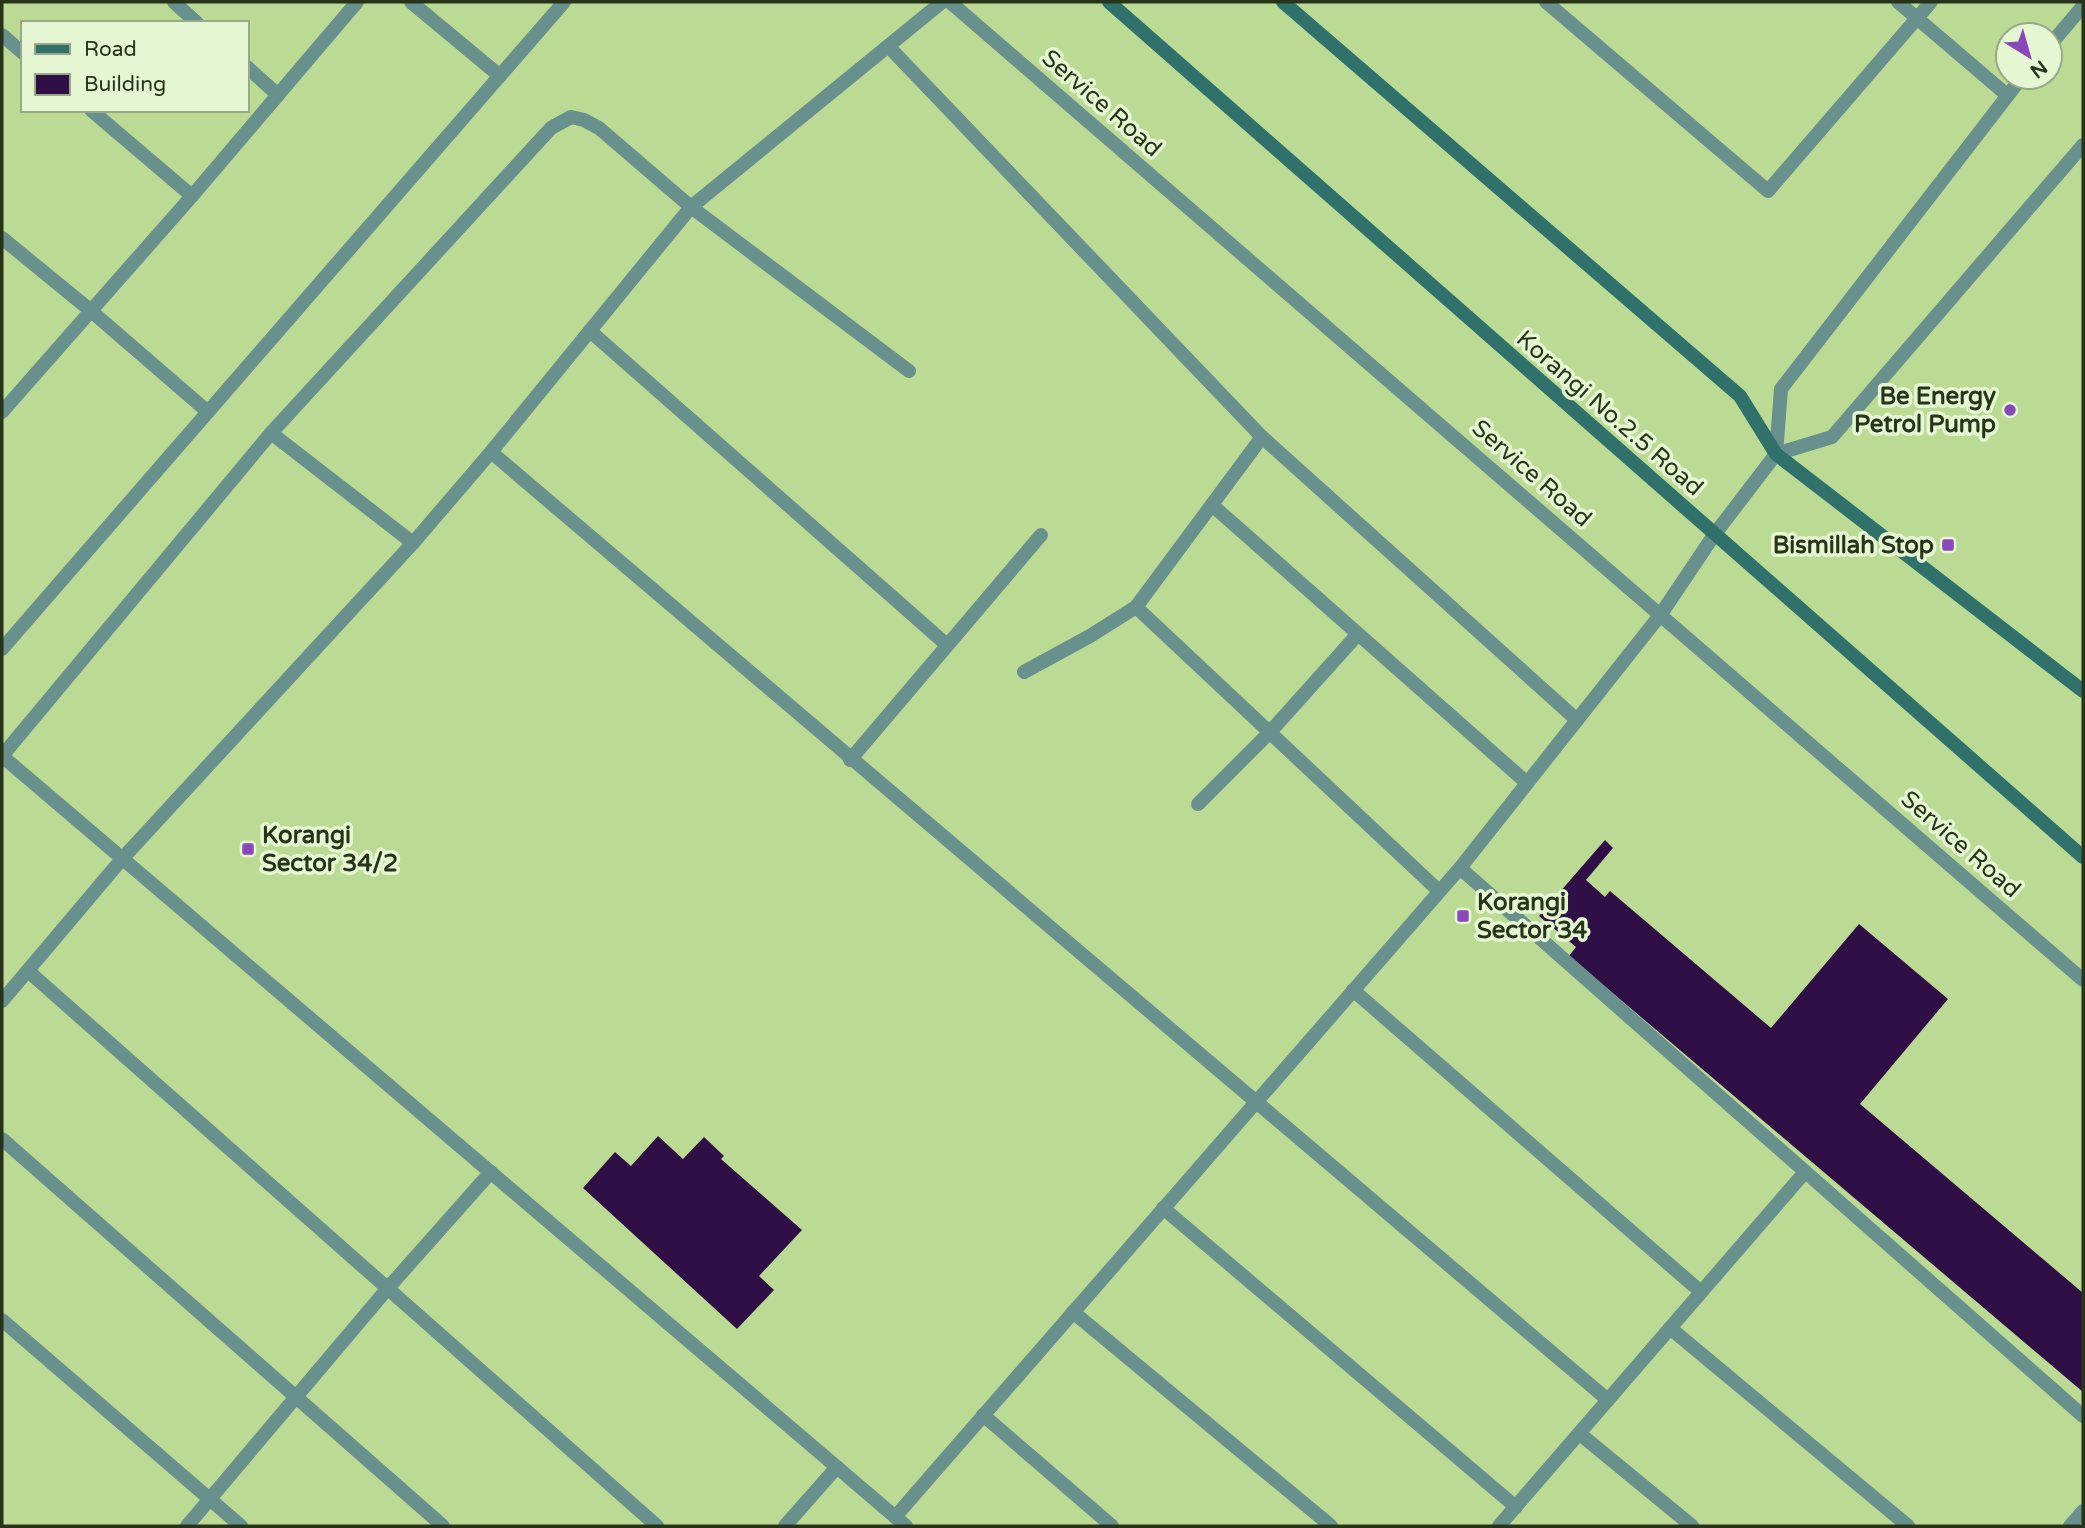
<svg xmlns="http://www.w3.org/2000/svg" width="2085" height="1528" viewBox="0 0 2085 1528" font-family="'Varela Round',sans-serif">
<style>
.building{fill:#2f0f45}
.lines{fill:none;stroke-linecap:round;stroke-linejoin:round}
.minor{stroke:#68908c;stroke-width:14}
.tertiary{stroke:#68908c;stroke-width:14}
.secondary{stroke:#30716c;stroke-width:14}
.poi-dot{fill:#8a47bb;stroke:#e5f6d3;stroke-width:2.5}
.labels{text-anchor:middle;stroke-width:7;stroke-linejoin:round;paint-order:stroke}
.street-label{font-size:24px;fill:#283419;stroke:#e5f6d3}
.poi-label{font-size:24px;font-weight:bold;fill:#283419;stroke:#e5f6d3;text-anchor:end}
</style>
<rect width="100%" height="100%" fill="#bbdb95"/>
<g class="building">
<path d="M1605 840 1613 848 1586 880 1605 897 1610 891 1771 1028 1859 924 1948 999 1860 1104 2083 1293V1392L1569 956 1576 947 1539 916Z"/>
<path d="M658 1136 683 1159 704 1137 724 1156 721 1159 802 1230 759 1276 774 1290 737 1329 583 1188 615 1152 631 1166Z"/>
</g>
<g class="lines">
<g class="minor">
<path d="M174 2 197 23"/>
<path d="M411 2 500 76"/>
<path d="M950 2 2083 980"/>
<path d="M1546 2 1768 191 1931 2"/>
<path d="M1898 2 2007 95"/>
<path d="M2 35 23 53"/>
<path d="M889 47 1262 437 1577 720"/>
<path d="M247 67 278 95"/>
<path d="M91 110 192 196"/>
<path d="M2 238 90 310 208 412"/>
<path d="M590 331 947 645"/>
<path d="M2 412 192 196 357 2"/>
<path d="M271 433 413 543"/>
<path d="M491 452C861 770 1237 1083 1608 1400"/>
<path d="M1212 505 1527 783"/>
<path d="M1136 607 1439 891"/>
<path d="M2 649 564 2"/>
<path d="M1024 672 1090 636 1136 607 1262 437"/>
<path d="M2 756 271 433 551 128 571 117 584 120 599 128 691 207 909 371"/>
<path d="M850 760 1041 535"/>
<path d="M1198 804 1270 732 1358 634"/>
<path d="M1460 868 2083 1416"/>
<path d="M28 971 657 1526"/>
<path d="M1353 990 1701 1292"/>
<path d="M2 1001 122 859 413 543 491 452 691 207 942 2"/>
<path d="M2 1139 443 1526"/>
<path d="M1163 1208 1516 1507"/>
<path d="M1073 1312 1331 1526"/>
<path d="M2 1320 241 1526"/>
<path d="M1670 1328 1908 1526"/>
<path d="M983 1415 1112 1526"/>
<path d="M1580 1434 1692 1526"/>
<path d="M895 1517 1460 868 1661 614 1714 535 1776 454"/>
<path d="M187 1526 388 1288 491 1172"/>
<path d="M785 1526 837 1467"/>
<path d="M1499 1526 1805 1172"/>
<path d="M2070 1526 2083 1511"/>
</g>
<g class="tertiary">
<path d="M2050 45 2083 6"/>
<path d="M2022 77 1781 389 1776 454 1832 437 2083 145"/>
<path d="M2 756 906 1526"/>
</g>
<g class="secondary">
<path d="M1109 2 2083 857"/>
<path d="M1283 2 1740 396 1776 454 2083 691"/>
</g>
</g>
<g class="poi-dot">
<circle cx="2010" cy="410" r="7"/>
<rect x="1941" y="538" width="14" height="14" rx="3.5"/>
<rect x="241" y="842" width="14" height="14" rx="3.5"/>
<rect x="1456" y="909" width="14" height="14" rx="3.5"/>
</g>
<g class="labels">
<g class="street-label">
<text transform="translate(1102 103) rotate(41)" y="8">Service Road</text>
<text transform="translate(1610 413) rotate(41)" y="8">Korangi No.2.5 Road</text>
<text transform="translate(1532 473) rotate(41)" y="8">Service Road</text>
<text transform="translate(1961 844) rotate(41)" y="8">Service Road</text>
</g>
<g class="poi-label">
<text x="1996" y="404">Be Energy<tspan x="1996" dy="28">Petrol Pump</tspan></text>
<text x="1934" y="553">Bismillah Stop</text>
<text x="262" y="843" text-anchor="start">Korangi<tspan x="262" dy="28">Sector 34/2</tspan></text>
<text x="1477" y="910" text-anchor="start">Korangi<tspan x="1477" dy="28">Sector 34</tspan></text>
</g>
</g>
<rect width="2085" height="1528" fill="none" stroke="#283419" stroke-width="7"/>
<rect x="21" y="21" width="228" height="91" fill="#e5f6d3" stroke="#99a889" stroke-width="2"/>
<rect x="35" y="44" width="35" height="10" fill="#30716c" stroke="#99a889" stroke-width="2"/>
<text x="84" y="56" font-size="21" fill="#283419">Road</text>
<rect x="35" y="74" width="35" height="21" fill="#2f0f45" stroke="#99a889" stroke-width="2"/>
<text x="84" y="91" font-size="21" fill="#283419">Building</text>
<g transform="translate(2029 56) rotate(143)"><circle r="33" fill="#e5f6d3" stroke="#99a889" stroke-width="2"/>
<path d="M0-5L12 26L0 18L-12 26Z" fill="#8a47bb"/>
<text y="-10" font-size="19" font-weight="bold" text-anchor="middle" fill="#283419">N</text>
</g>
</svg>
